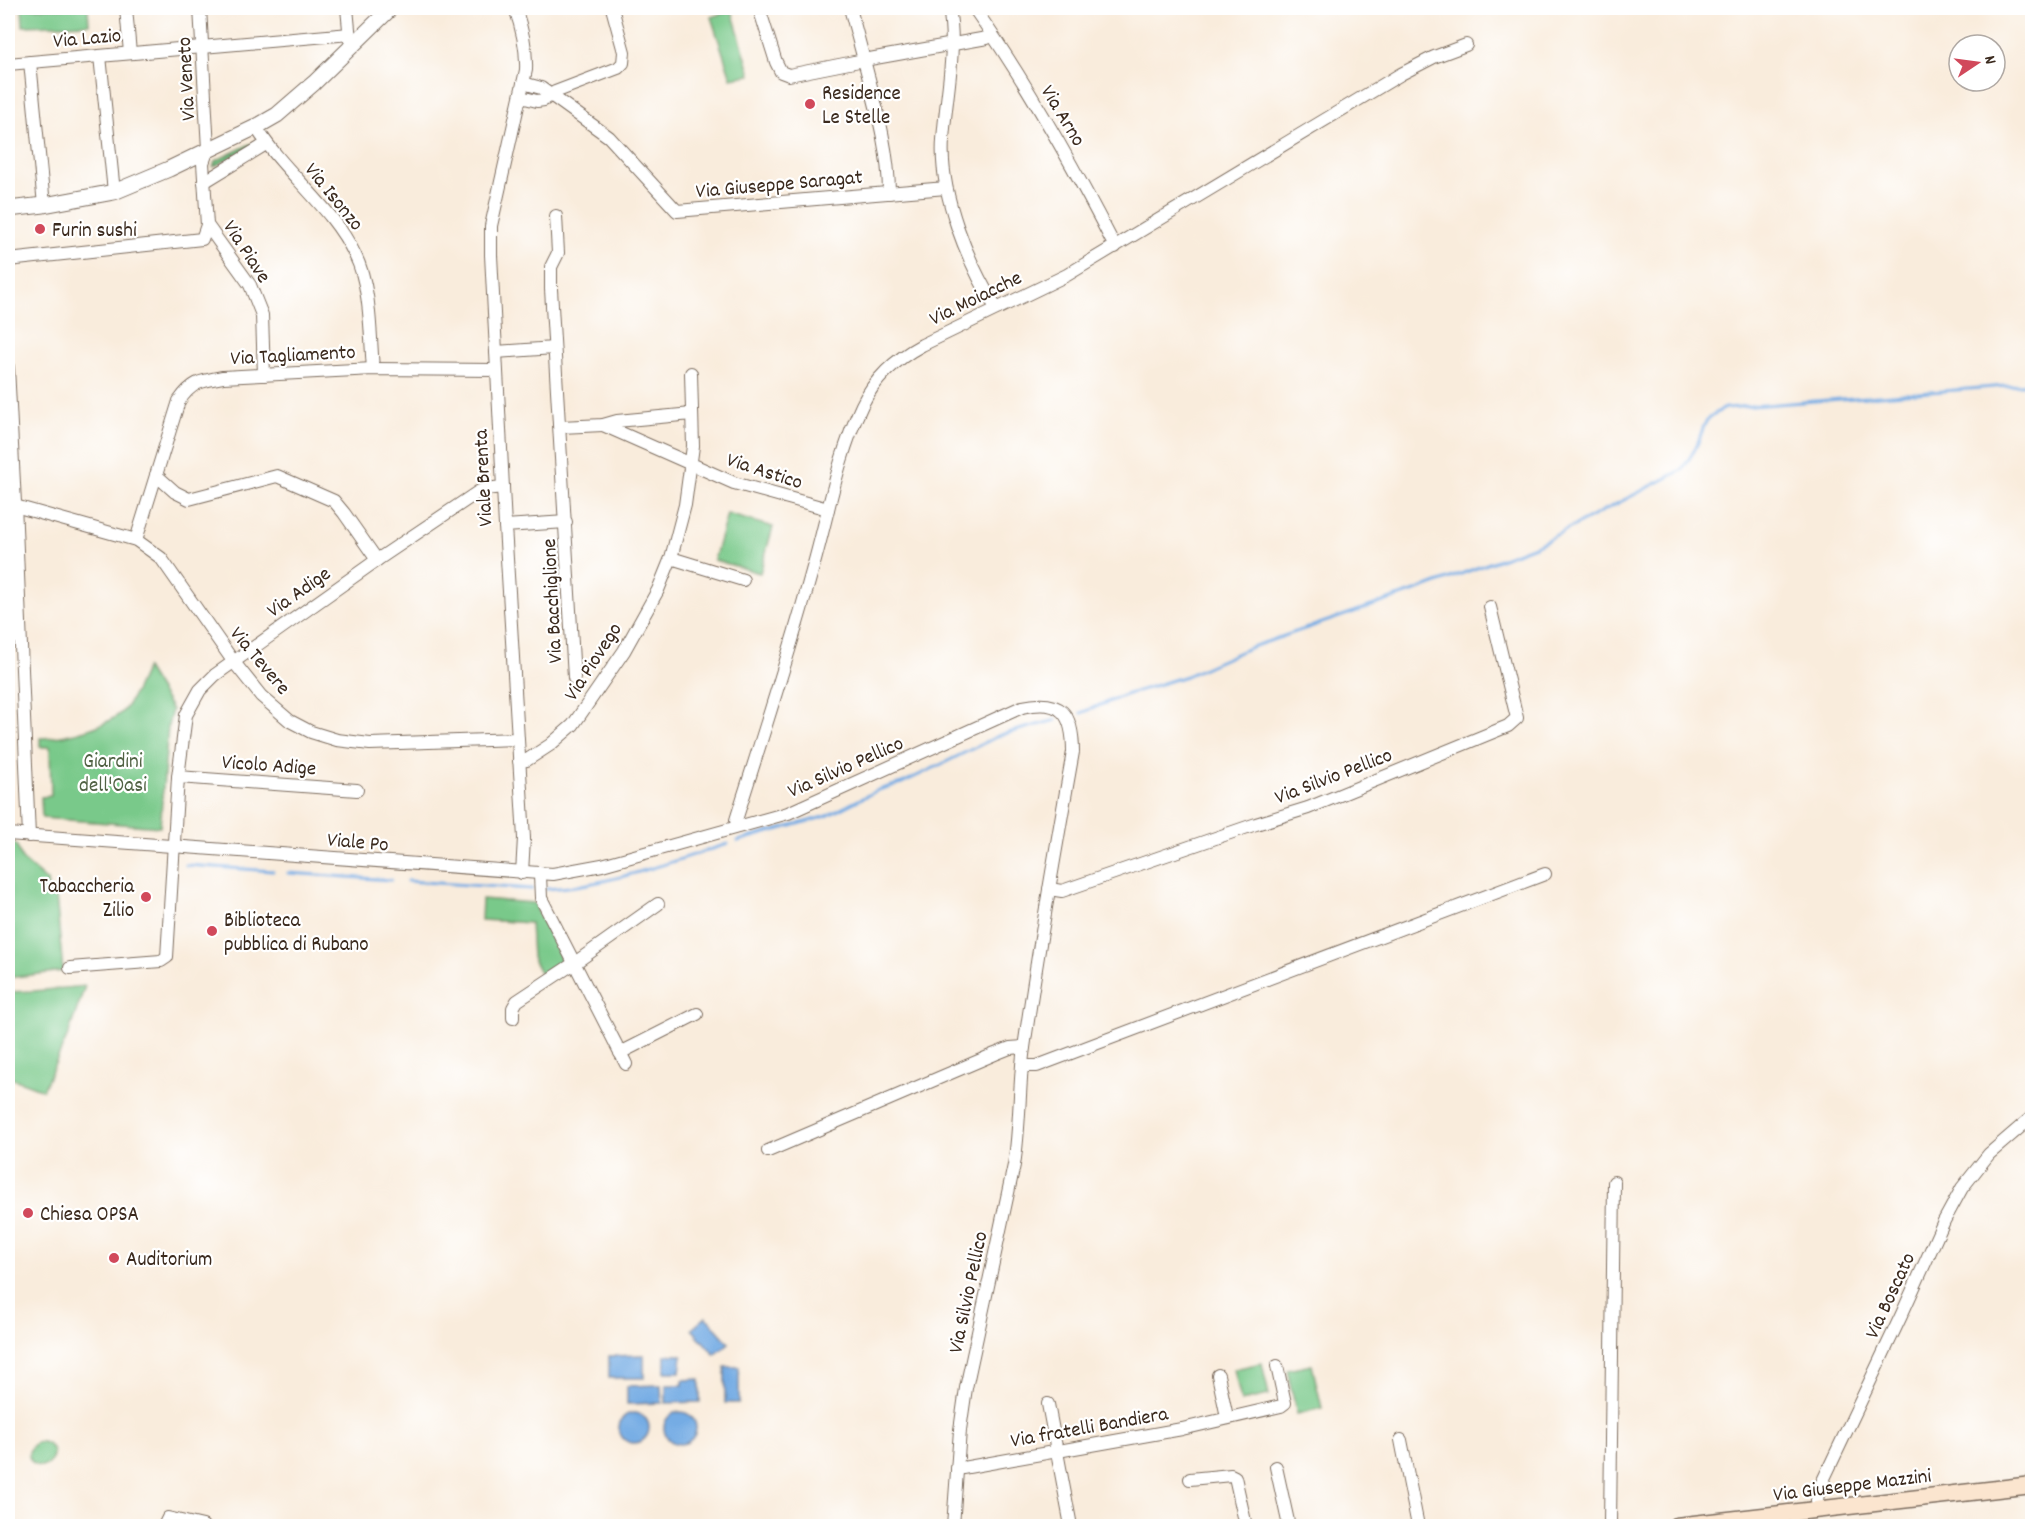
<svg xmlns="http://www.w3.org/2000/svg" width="2040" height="1534" viewBox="0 0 2040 1534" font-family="Dekko,sans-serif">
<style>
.green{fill:#79c98a;stroke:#5a7a54;stroke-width:1.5}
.water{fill:#75ace4;stroke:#586b81;stroke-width:1.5}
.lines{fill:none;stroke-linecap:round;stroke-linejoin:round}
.stream{stroke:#75ace4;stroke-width:3}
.minor-casing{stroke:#7e6e60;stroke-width:14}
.tertiary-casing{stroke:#7e6e60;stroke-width:17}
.secondary-casing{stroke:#7e6e60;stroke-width:19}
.minor{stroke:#fff;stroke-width:12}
.tertiary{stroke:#fff;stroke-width:15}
.secondary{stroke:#fbe5cf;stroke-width:16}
.poi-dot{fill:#d1495b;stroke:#fff;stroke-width:2}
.labels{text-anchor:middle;stroke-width:4.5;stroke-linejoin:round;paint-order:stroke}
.street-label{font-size:21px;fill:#3b2a1e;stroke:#fff}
.poi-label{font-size:21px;fill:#3b2a1e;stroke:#fff;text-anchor:start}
.park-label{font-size:21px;fill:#516244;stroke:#fff}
</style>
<rect width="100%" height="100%" fill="#fff"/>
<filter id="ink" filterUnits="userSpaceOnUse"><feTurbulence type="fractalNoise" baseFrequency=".0167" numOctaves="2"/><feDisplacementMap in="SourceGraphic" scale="12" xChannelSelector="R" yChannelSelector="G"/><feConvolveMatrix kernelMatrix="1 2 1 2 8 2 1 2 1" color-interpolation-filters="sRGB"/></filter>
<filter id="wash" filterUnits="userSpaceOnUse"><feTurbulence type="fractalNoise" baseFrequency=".008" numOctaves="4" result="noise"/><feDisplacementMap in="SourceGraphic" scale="24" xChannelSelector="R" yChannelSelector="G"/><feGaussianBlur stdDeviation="1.35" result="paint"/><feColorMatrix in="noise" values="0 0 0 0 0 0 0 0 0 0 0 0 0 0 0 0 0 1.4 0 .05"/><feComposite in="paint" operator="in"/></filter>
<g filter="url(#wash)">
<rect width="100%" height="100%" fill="#f9ecdc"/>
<g class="green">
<path d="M22 8H88L89 24 23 26Z"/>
<path d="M732 11 751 75 731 78 711 17Z"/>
<path d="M250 144 253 146 213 167 215 161Z"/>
<path d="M727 514 773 527 760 573 714 560Z"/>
<path d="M146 668 172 710 168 726 160 827 42 818 41 797 51 796 50 747H40V738C63 738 114 726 127 706 135 694 140 680 146 668Z"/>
<path d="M8 843 16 844 22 859 47 881 49 897 56 896 63 971 8 978Z"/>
<path d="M482 899 534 903 562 961 541 974 532 957 530 923 481 920Z"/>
<path d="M85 986 68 1035 43 1090 8 1077V992L34 991Z"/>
<path d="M1262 1363 1269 1395 1241 1401 1234 1369Z"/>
<path d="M1312 1365 1322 1408 1297 1414 1287 1370Z"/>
<circle cx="41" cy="1454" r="12"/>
</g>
<g class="water">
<path d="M706 1317 729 1343 715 1355 692 1329Z"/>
<path d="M644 1355V1378H609V1356Z"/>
<path d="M665 1355H682L680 1372H665Z"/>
<rect x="725" y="1367" width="14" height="36"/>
<path d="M700 1379V1402L666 1403V1385H683V1380Z"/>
<path d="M661 1385 662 1403 627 1404V1386Z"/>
<circle cx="680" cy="1428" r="16"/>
<circle cx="634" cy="1428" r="15"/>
</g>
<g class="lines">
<g class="stream">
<path d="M1081 713 1125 695 1186 676 1249 648 1424 588 1537 545 1682 470C1686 463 1691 456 1695 449 1706 427 1699 419 1726 408L2032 384"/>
<path d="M738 841 827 816 878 790 902 783 938 766 1000 735 1056 720"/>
<path d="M186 865 273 871"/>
<path d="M288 873 391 880"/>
<path d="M407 881 532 889"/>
<path d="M546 889C609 886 669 862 728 844"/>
</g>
</g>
</g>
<g filter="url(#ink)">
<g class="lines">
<g class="minor-casing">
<g id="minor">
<path d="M126 8 130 53"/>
<path d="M200 8 208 149 203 163 207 225 250 285 262 315 264 375"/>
<path d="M347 8 350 40"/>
<path d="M515 8C522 28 527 48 526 70L491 226V255L505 526 524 838 522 873"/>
<path d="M759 8 776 62 781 72 789 75 864 60C875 103 889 149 889 193"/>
<path d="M850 8 864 60 987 38"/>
<path d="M949 8C957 52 946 95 943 140 939 194 968 263 996 308"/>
<path d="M974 8C1027 83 1073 165 1115 247"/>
<path d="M100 56 114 192"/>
<path d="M30 62 44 205"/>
<path d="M8 64 350 34"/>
<path d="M523 83 541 88 609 137 677 211 946 188"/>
<path d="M521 97 537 101 544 100 555 92 618 68 623 63 624 52 612 8"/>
<path d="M256 127C284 173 332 206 355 255 371 286 370 334 373 369"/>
<path d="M204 182 266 144"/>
<path d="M556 216 558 253 551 267V289L574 678"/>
<path d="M8 260 202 239 207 225"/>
<path d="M496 352 554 348"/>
<path d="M8 367 15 503 29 836"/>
<path d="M603 425 734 483 828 509"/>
<path d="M561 427 603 425 617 421 692 414"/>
<path d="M156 475 175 492 189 499 277 476 334 501 344 513 377 560"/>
<path d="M15 506 136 540 161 558 233 661 261 696 290 721 311 732 337 740 370 744 518 739"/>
<path d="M505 526 566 522"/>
<path d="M136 540 179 401C192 382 200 381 223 377L373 369 496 370"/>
<path d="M671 558 743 580"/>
<path d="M519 761 527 760 550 745 573 725 624 651 658 590 671 558 685 505 693 446 691 373"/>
<path d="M178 777 357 790"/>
<path d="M738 826 736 820C762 738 789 655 812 571 828 516 837 458 862 405 875 378 896 359 922 345L1067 275 1401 74 1434 57 1466 45"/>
<path d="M8 834 553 874 602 865 788 813 1022 707C1062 698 1073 714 1073 752 1055 853 1037 954 1023 1055 1019 1091 1020 1128 1014 1165L966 1388 960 1430 953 1526"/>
<path d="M540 875 541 898 626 1064"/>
<path d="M1049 889 1062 891 1256 824 1308 808 1508 726 1517 718 1490 607"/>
<path d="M70 968 161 961 167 957 178 777 186 715 200 690 215 675 377 560 478 492 485 489 503 487"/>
<path d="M513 1018V1008L517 1001 579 960 658 904"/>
<path d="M620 1053 697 1014"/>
<path d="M1022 1066H1037L1545 874"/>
<path d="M768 1151 995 1054 1010 1048 1024 1047"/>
<path d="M1218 1375 1227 1417"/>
<path d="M1048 1404 1071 1526"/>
<path d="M1401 1440 1418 1526"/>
<path d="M1276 1467 1289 1526"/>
<path d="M957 1469 1182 1429 1281 1406 1285 1403 1277 1366"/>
<path d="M1190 1479 1231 1475 1235 1477 1246 1526"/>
<path d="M1819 1511 1817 1500 1819 1489 1901 1316 1944 1221 1962 1188 1989 1154 2032 1117"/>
<path d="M164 1526 168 1518 203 1526"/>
<path d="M1610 1526 1614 1182"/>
</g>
</g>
<g class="tertiary-casing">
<path id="tertiary" d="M8 209 44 205 114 192 169 169 256 127 277 115 314 83 391 8"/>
</g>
<g class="secondary-casing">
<path id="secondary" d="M1676 1526 2032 1485"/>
</g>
<use href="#minor" class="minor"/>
<use href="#tertiary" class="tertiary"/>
<use href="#secondary" class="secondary"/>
</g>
</g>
<g class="poi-dot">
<circle cx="810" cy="104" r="6"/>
<circle cx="40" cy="229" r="6"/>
<circle cx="146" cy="897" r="6"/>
<circle cx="212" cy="931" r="6"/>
<circle cx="28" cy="1213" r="6"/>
<circle cx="114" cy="1258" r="6"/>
</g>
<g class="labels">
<g class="street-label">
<text transform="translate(87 37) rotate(-5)" y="7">Via Lazio</text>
<text transform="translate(185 79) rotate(-93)" y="7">Via Veneto</text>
<text transform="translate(1064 115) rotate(59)" y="7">Via Arno</text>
<text transform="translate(779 183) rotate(-5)" y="7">Via Giuseppe Saragat</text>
<text transform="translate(335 196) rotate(51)" y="7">Via Isonzo</text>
<text transform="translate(248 251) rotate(57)" y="7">Via Piave</text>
<text transform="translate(975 297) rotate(-26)" y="7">Via Moiacche</text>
<text transform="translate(293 354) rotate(-3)" y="7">Via Tagliamento</text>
<text transform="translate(765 470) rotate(18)" y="7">Via Astico</text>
<text transform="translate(482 478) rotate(-93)" y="7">Viale Brenta</text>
<text transform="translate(298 591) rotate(-35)" y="7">Via Adige</text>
<text transform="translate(551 601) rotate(-93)" y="7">Via Bacchiglione</text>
<text transform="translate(261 660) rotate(50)" y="7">Via Tevere</text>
<text transform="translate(592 661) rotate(-57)" y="7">Via Piovego</text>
<text transform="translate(269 764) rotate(4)" y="7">Vicolo Adige</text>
<text transform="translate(845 766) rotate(-24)" y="7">Via Silvio Pellico</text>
<text transform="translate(1333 775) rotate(-21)" y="7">Via Silvio Pellico</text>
<text transform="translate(358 841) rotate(5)" y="7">Viale Po</text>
<text transform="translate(967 1292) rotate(-78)" y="7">Via Silvio Pellico</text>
<text transform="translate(1889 1295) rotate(-65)" y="7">Via Boscato</text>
<text transform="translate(1089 1426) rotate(-10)" y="7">Via fratelli Bandiera</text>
<text transform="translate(1852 1484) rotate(-7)" y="7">Via Giuseppe Mazzini</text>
</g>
<g class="poi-label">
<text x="822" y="99">Residence<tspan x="822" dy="24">Le Stelle</tspan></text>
<text x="52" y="236">Furin sushi</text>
<text x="134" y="892" text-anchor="end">Tabaccheria<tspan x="134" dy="24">Zilio</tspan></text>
<text x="224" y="926">Biblioteca<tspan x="224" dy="24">pubblica di Rubano</tspan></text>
<text x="40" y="1220">Chiesa OPSA</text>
<text x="126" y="1265">Auditorium</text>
</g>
<g class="park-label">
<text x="113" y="767">Giardini<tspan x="113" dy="24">dell'Oasi</tspan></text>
</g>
</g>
<rect width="2040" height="1534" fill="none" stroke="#fff" stroke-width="30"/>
<g transform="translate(1977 63) rotate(77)"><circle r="28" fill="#ffffff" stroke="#b1aaa5" stroke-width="1.5"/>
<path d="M0-4.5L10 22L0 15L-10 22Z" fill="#d1495b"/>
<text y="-9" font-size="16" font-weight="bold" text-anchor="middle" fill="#3b2a1e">N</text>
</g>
</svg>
